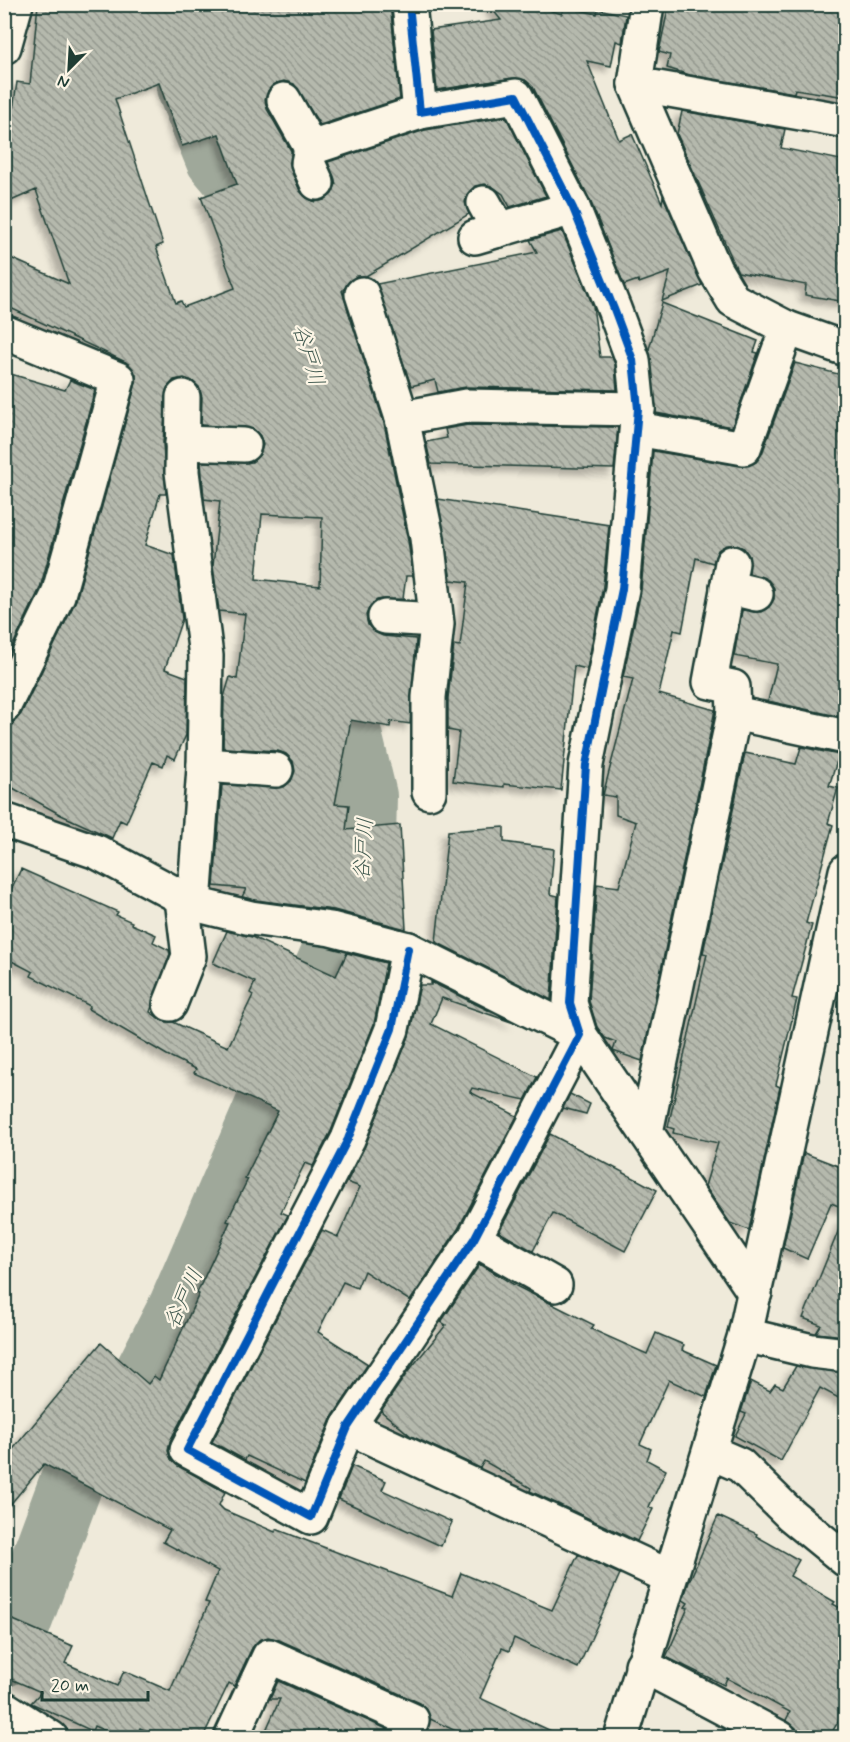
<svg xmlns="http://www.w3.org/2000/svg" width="850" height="1742" viewBox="0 0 850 1742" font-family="Mynerve,'Klee One',sans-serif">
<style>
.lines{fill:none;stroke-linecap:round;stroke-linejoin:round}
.river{stroke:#9fa89a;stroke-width:64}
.building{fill:url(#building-back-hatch);stroke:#1f3d34;stroke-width:1.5;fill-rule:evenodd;filter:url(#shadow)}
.minor-casing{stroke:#1f3d34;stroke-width:38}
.minor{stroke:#fcf5e5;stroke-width:33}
.cycleway-casing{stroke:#fcf5e5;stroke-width:11}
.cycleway{stroke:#0057b8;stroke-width:8}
.labels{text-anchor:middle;stroke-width:4.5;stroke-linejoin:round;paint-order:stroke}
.water-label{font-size:21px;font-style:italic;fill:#455d53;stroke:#fcf5e5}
</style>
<defs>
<pattern id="building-back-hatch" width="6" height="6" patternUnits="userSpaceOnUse" patternTransform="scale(1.5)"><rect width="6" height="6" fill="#b5b9ad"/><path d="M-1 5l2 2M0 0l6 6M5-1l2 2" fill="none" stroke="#93988e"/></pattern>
<filter id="shadow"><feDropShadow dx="-5.5" dy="5.5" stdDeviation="3" flood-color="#0004"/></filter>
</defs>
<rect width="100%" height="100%" fill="#efeada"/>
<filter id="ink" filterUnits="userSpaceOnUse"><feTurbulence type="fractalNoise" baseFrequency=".0167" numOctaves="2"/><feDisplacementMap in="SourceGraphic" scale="12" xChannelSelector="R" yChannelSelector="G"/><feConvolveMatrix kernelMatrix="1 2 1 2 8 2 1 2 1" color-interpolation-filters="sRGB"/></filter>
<g filter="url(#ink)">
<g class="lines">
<g class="river">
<path d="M187 52 188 87 217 158 279 231 285 251"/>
<path d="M4 1655 9 1651 75 1472 146 1374 180 1308 363 883 365 796 347 722 351 642"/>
</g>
</g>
<g class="building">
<path d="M38 4 111 10 112 4H390L400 99 320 125 294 84 284 81 274 84 268 91 265 100 267 109 291 151V170L300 191 307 198 315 202 324 200 332 194 336 184 328 162 425 130 506 117 546 196 510 207 503 194 493 187 485 184 475 186 468 193 465 202 469 214 366 276H356L342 291 384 423 408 541 413 576H406L403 599 377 600 370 606 366 615 368 625 374 632 383 636 416 639 410 724 391 721 390 727 351 720 335 804 349 805 346 830 400 825 406 929 334 910 255 900 242 897 246 889 214 886 222 785 284 787 291 781 295 771 293 761 286 754 278 751 223 748 224 697 230 677 237 679 245 614 219 611 213 566 220 501 204 499 201 462H252L260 454 263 445 260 436 253 429 201 425 202 397 199 387 192 381 184 378 174 380 167 388 163 443 166 494H160L145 545 174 555 182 619 165 669 187 677 186 735 175 759 167 755 163 766 153 762 126 823 120 820 112 838 61 815 4 783V741L14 722 21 714 76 600 136 383V375L126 362 4 305V255L69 284 36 190 4 204V171L17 82 30 84ZM159 83 182 146 219 134 237 184 201 197 235 288 184 307 181 301 176 303 156 247 163 244 115 99ZM262 514 322 517 320 586 256 579Z"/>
<path d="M488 4H530L562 14 564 6 597 14 598 9 626 15 622 43 616 41 611 66 587 61 619 140 632 134 662 203 663 196 702 285 662 301 670 272 639 283 638 280 624 285 590 200 533 87 525 80 513 78 437 90 431 30 501 20Z"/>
<path d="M669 4H846V97L795 89 794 93 690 75 667 68 670 55 659 52Z"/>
<path d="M682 111 785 129 781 148 846 161V302L805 295 806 285 738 272 677 134Z"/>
<path d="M562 231 593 306 600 357H612L615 364 617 390 466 387 438 392 435 380 411 386 377 284 537 252 530 240Z"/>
<path d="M662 303 758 341 754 352 758 353 732 427 656 413 649 349Z"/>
<path d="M795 363 846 376V718L768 701 777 664 734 656 742 610 761 612 769 607 774 599V588L768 580 749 573V556L744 548 736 545H726L718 550 713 563 696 558 682 632 674 630 659 694 715 710 642 1061 613 1051 616 1042 605 1038 597 1027 589 1001 597 884 619 887 636 822 616 815V797L603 795 633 679 623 677 641 591 653 451 741 466 756 462 762 454Z"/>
<path d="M4 372 65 390 70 380 95 390 40 588 12 647 4 644Z"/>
<path d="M468 425 618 427 614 469 431 464 426 442 447 438 445 429Z"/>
<path d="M438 499 609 525 603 586 587 669 574 666 561 790 504 784V787L453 781 459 732 448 730V698L454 645 460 646 468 582 451 580Z"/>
<path d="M801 747 839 755 829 786 838 788 828 823 833 825 806 923 812 925 792 998 797 999 776 1085 780 1087 749 1230 730 1223 705 1186 718 1143 673 1133 674 1129 668 1127 707 954 703 953 745 753 796 764Z"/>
<path d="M504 827V842L554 849 550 894 558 896 551 1000 436 942 448 831Z"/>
<path d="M21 869 118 912 116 915 132 922 131 924 156 935 153 942 169 950 170 954 150 1012 163 1021 173 1022 228 1047 253 995 250 993 255 982 213 963 227 931 252 937 336 976 347 953 386 963 374 1024 331 1131 313 1166 305 1163 281 1212 288 1215 170 1441 168 1451 171 1459 178 1466 225 1492 219 1505 224 1510 275 1532 276 1529 452 1596 461 1573 552 1610 578 1555 620 1574 578 1668 514 1638 509 1651 502 1648 480 1698 564 1737H453L456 1731 430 1719 427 1710 420 1703 277 1639 268 1637 259 1640 252 1648 234 1686 229 1683 203 1737H161L140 1728 136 1737H119L94 1726 92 1731 31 1703 41 1692 4 1676V1616L73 1646 65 1663 117 1686 124 1671 170 1691 209 1603 205 1602 218 1571 163 1542 170 1530 44 1464 4 1512V1460L101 1343 148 1384 154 1376 159 1380 199 1294 197 1293 230 1222 227 1221 248 1179 245 1178 278 1111 194 1073 196 1069 167 1055 88 1009 90 1006 31 976 33 972 4 957V904Z"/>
<path d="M431 982 514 1023 442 998 431 1024 537 1077 525 1100 472 1088 470 1092 517 1116 458 1229 410 1301 364 1271 357 1288 343 1282 318 1332 368 1364 331 1419 305 1483 247 1456 245 1460 212 1442 322 1230 338 1237 360 1187 347 1182 365 1146 409 1036 420 985H431Z"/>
<path d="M570 1094 590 1104 586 1114 563 1108Z"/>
<path d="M550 1134 657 1190 625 1251 553 1213 533 1251 499 1232Z"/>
<path d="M804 1153 846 1169V1209L831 1203 807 1259 783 1248Z"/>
<path d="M844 1217H846V1336L816 1333 821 1325 803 1318Z"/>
<path d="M480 1264 516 1286 594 1325 591 1329 647 1354 656 1333 684 1345 682 1350 716 1365 706 1397 669 1380 640 1444 651 1449 647 1460 666 1470 649 1507 653 1509 637 1541 530 1491 531 1488 484 1461 480 1468 411 1436 381 1411 407 1373 446 1325 441 1322Z"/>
<path d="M796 1366 846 1373V1402L820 1388 781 1461 735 1436 746 1414 741 1412 751 1381 770 1391 775 1384 783 1388Z"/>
<path d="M352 1466 386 1481 382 1490 452 1522 441 1546 339 1499Z"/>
<path d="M718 1516 757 1534 756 1536 799 1560 790 1576 835 1602 833 1604 846 1611V1709L829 1737H799L796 1728 786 1720 790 1712 727 1678 724 1685 666 1657 688 1608 685 1607 688 1603 683 1600 689 1582Z"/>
<path d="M278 1681 387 1729 383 1737H263L280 1699H270Z"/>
</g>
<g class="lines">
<g class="minor-casing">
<g id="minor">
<path d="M647 4 635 84 846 121"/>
<path d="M4 47 16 4"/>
<path d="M635 84 715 270 733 300 787 328 846 349"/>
<path d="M284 100 311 148 420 112"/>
<path d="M311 148 308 163 317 183"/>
<path d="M484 203 499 230"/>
<path d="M475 237 573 208"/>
<path d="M362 294 402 418 427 538 437 624 429 697V792"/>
<path d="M4 332 118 379 58 595 4 706"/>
<path d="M183 397 182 472 206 656 204 768 194 904"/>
<path d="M402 418 466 406 638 409"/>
<path d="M637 429 744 448 787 328"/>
<path d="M182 443 244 445"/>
<path d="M732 563 710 682 733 687 734 713"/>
<path d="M727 587 756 594"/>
<path d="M385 617 436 620"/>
<path d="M204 765 276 770"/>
<path d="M4 820 97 852 194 904 251 918 331 929 408 949 580 1035 755 1293"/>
<path d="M408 949 392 1029 348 1139 187 1450 311 1517 348 1427 474 1239 580 1035 570 1003 586 765 622 589 638 409 633 360 614 309 573 208 516 96 420 112 409 4"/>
<path d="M170 1004 189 956 182 899"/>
<path d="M646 1132 734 713 846 737"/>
<path d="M474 1239 555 1285"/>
<path d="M745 1335 812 1351 846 1355"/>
<path d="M348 1427 670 1577"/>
<path d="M710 1452 740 1465 791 1515 846 1560"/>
<path d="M642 1665 780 1738"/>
<path d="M4 1708 51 1738"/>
<path d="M231 1738 269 1656 412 1720 404 1738"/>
<path d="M621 1738 745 1335 846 871"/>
</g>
</g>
<use href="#minor" class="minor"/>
<g class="cycleway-casing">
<path id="cycleway" d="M408 949 392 1029 348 1139 187 1450 311 1517 348 1427 474 1239 580 1035 570 1003 586 765 622 589 638 409 633 360 614 309 573 208 516 96 420 112 409 4"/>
</g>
<use href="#cycleway" class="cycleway"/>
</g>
</g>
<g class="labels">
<g class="water-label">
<text transform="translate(309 355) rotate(74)" y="7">谷戸川</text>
<text transform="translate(363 849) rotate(-86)" y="7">谷戸川</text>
<text transform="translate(183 1298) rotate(-65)" y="7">谷戸川</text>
</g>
</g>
<rect width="850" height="1742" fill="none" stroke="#fcf5e5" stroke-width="24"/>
<rect x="12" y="12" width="826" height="1718" fill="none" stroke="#1f3d34" stroke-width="2" filter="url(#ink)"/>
<g transform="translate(69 69) rotate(204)" stroke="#fcf5e5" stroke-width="4.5" paint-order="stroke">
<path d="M0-4.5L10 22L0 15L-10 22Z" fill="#1f3d34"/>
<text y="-9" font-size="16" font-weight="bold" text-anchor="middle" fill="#1f3d34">N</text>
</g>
<path d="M42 1691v9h106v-9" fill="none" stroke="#1f3d34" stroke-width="3"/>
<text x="51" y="1691" font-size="18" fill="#1f3d34" stroke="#fcf5e5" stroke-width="4.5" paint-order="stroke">20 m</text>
</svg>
